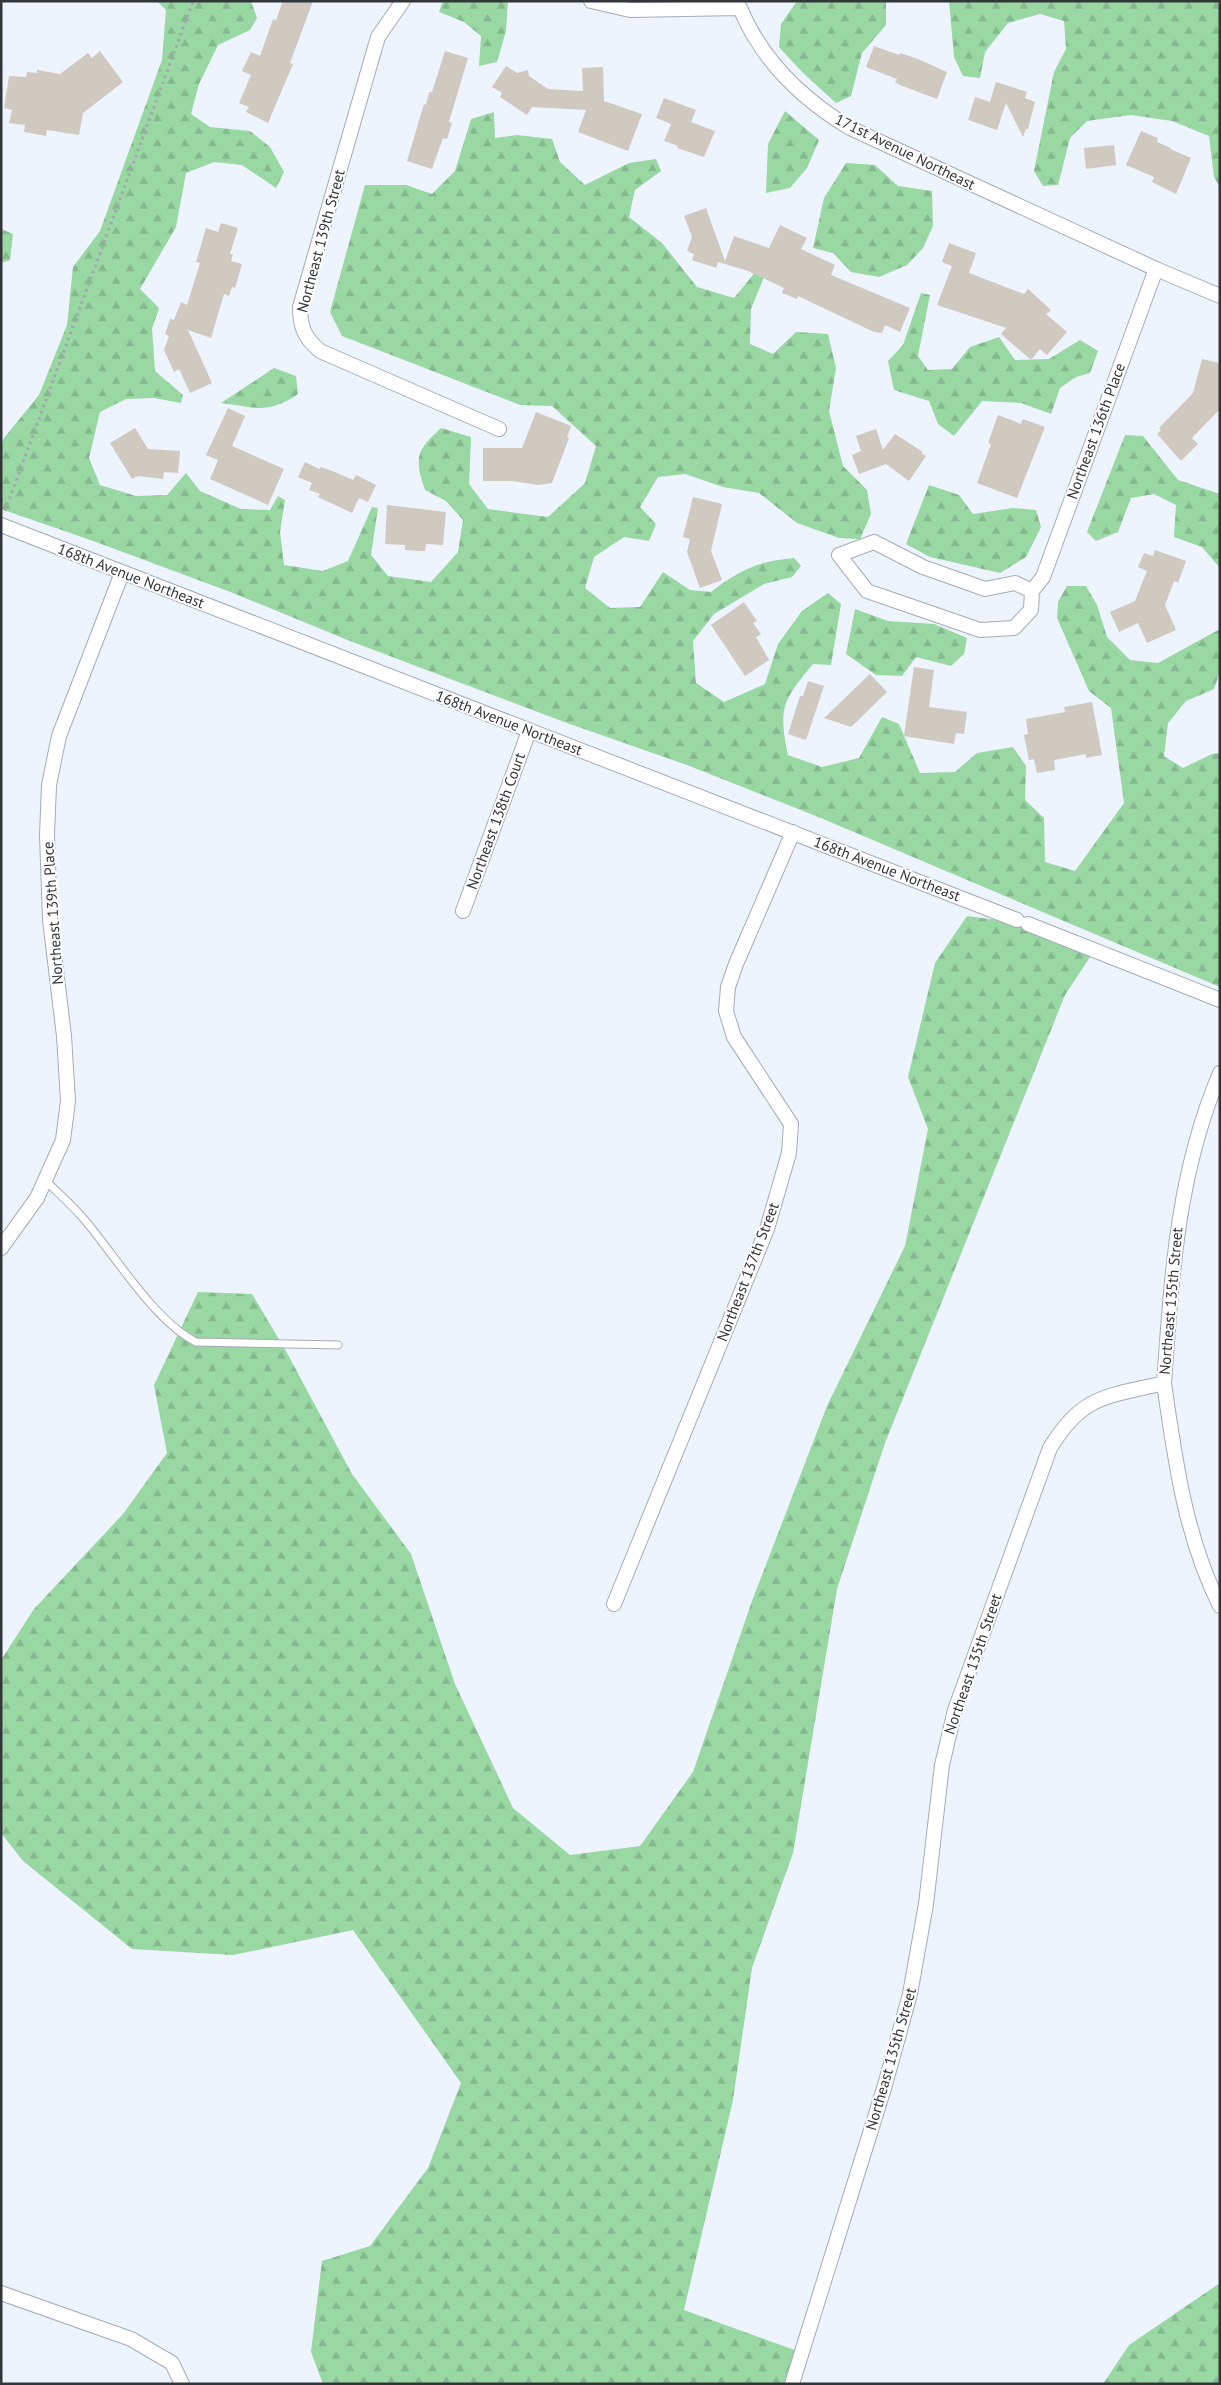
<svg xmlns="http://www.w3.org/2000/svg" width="1221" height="2385" viewBox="0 0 1221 2385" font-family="'PT Sans',sans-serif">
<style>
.forest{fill:url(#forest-firs)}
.building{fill:#cfc9c0}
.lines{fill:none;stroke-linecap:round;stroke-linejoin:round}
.service-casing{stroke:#a6acb5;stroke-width:9}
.minor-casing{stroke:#a6acb5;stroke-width:16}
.path{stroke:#a1a7ae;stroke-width:3;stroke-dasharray:2.5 4;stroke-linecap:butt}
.service{stroke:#fff;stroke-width:7}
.minor{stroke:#fff;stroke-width:14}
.labels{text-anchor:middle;stroke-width:4;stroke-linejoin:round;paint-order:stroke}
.street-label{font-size:15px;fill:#323539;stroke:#fff}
</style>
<defs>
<pattern id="forest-firs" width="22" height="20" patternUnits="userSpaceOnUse" patternTransform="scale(1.25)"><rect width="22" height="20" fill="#99d7a3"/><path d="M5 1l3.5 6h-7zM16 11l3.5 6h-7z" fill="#84b98d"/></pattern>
</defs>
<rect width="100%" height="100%" fill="#edf4fd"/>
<g class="forest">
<path d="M157 1H251L257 18 250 30 218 45 199 84 191 114 210 127 250 131 270 147 284 172 276 188 242 165 214 162 186 173 176 227 140 289 159 308 152 329 155 371 183 395 181 403 154 398 126 399 100 412 89 458 100 485 136 496 167 495 186 473 200 491 241 509 270 510 278 496 285 500 280 532 284 565 323 571 348 561 372 507 378 508 371 555 388 576 431 582 458 552 463 520 446 501 425 490C414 457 416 451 441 428L471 437 469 484 488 509 548 517 585 483 596 446 552 406 520 405 342 336 330 312 365 185H406L432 194 455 171 471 119 494 112 495 138 517 135 552 139 560 162 585 185 629 163 656 159 661 171 635 190 629 217 662 243 697 287 734 298 757 270 764 277 751 309 750 344 773 354 796 332 828 334 836 368 829 411 843 466 867 490 871 514 860 539 839 538 797 523 759 493 723 487 685 474 658 477 640 507 656 524 649 541 624 537 594 557 585 588 610 608 640 607 663 572 690 590 711 592C741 569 756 562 794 558L801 566 792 577 764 584 714 614 693 641 696 683 724 702 765 684 778 644 802 611 828 593 841 604 831 665 813 664C783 700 778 708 788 755L822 767 859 758 882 717 899 724 920 773 955 772 977 753 1013 747 1026 766 1025 800 1044 818 1045 862 1075 871 1124 803 1111 708 1089 691 1057 618 1058 602 1067 586H1086L1097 605 1107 637 1130 660 1158 663 1220 629V671L1214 689 1186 701 1168 723 1164 756 1183 768 1212 754 1220 753V987L816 816 687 765 567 723 350 641 233 593 96 542 1 509V445L4 438 39 395 67 325 73 267 100 231 162 60 166 10Z"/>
<path d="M443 1H508L506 31 497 62 479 66 481 36 464 22 439 12Z"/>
<path d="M797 1H886V25L862 53 851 96 836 103 802 72 779 47 781 24Z"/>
<path d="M949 1H1220V187L1214 177 1209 136 1172 121 1131 115 1087 121 1070 138 1058 185 1043 186 1034 171 1054 72 1066 49 1064 21 1040 14 1008 23 985 52 980 78 963 76 954 57Z"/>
<path d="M785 111 819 140 807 168 790 188 766 193 768 144Z"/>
<path d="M846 163 875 165 898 186 932 191 933 226 923 248 907 265 879 277 851 272 833 253 813 248 824 198Z"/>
<path d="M1 229 13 234 10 260 1 263Z"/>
<path d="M921 293 930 295 918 356 928 370 952 369 970 347 999 337 1015 360 1049 359 1080 340 1098 351 1090 373 1076 377 1060 388 1051 414 1021 403 982 401 954 436 938 424 929 401 894 390 888 361 903 345Z"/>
<path d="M274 368 296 376 298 394C267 415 255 407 221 403Z"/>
<path d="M1125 435 1143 436 1178 480 1220 494V568L1202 547 1174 537 1176 505 1154 494 1131 498 1118 532 1096 541 1087 532Z"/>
<path d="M929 485 959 495 973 514 1013 508 1036 510 1041 527 1026 557 1000 573 930 557 906 544Z"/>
<path d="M855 609 888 621 934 624 967 638 964 654 951 666 916 657 902 676 876 675 846 654Z"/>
<path d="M967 916 1028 924 1094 951 1065 995 885 1443 837 1589 793 1853 752 1968 733 2100 684 2310 803 2353 792 2384H323L311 2352 322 2261 370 2246 428 2168 461 2083 353 1930 233 1955 132 1949 23 1861 1 1833V1660L34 1609 123 1514 167 1453 154 1385 198 1292 252 1294 287 1353 352 1474 411 1554 455 1684 513 1808 570 1855 640 1846 693 1772 752 1601 827 1406 905 1246 928 1129 908 1077 935 963Z"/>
<path d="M1220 2283V2384H1103L1129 2345Z"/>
</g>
<g class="building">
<path d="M283 1H313L290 63 293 64 268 123 246 112 249 107 239 103 251 75 242 71 251 52 260 56 273 19 276 20Z"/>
<path d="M874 46 899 55 900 53 918 59 947 72 937 99 900 85 895 82 897 79 866 67Z"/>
<path d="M100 51 123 82 83 113 79 135 47 130 46 136 24 132 25 125 9 123 12 110 4 108 9 76 26 77 27 72 37 73V70L60 74 88 53 92 58Z"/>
<path d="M445 51 468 58 449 122 452 123 447 139 443 138 432 169 407 161 424 104 426 105 429 92H432Z"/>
<path d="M506 66 517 73 528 70 529 76 548 89 583 91 582 68 603 67 604 101 642 114 628 151 578 132 586 110 532 107 527 115 500 97 502 93 492 87Z"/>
<path d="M996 82 1027 92 1025 98 1035 102 1028 129H1026L1023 137 1006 103 997 130 968 120 975 97 990 102Z"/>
<path d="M664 98 696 110 691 122 715 131 704 157 677 148 678 146 664 141 671 124 656 118Z"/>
<path d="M1141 131 1158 138 1157 142 1171 148 1170 149 1191 158 1176 194 1152 182 1154 177 1126 165Z"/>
<path d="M1114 145 1116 165 1086 169 1084 148Z"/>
<path d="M706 208 725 261 734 236 769 248 780 225 807 238 801 249 835 265 831 275 910 308 900 332 885 325 882 333 874 332 798 296 797 299 782 293 784 288 748 271 718 262 716 268 692 260 694 254 687 251 692 237 684 216Z"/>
<path d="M221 223 238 228 230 254H233L231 261 242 264 235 288 232 287 229 296 224 294 211 338 188 330 212 383 190 393 179 369 174 372 164 350 169 336 165 334 170 319 174 320 181 302 187 305 200 263 196 262 206 228 218 232Z"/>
<path d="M949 243 976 253 969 273 1024 294 1028 289 1051 310 1046 314 1067 332 1047 355 1040 349 1031 360 1001 334 1006 328 937 305 952 266 942 262Z"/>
<path d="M1202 359 1220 363V409L1192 438 1198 444 1181 461 1157 434 1161 430 1159 428 1193 393Z"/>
<path d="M228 408 245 416 232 446 284 469 268 505 210 479 218 460 206 455Z"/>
<path d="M536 412 571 426 567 437 569 438 552 483 538 485 512 481H483V448H522Z"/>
<path d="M998 415 1021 424 1023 419 1045 427 1017 498 977 483 991 444 988 443Z"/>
<path d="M135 428 148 449 180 451 178 473 164 472 163 479 138 476 132 479 110 443Z"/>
<path d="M876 429 883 450 895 434 923 452 921 453 926 456 909 481 886 464 859 474 852 455 861 451 856 436Z"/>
<path d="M305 462 319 469 321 467 335 472 353 480 356 475 376 485 368 502 359 498 352 513 318 497 320 494 309 490 312 483 298 477Z"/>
<path d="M693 497 722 504 711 551 722 580 700 588 687 552 690 539 683 537Z"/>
<path d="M387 505 446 512 443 545 426 544 425 551H419L405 550V545L385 544Z"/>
<path d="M1155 550 1186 561 1178 583 1174 581 1165 605 1176 630 1147 643 1138 623 1119 632 1110 612 1135 601 1147 571 1138 567 1144 553 1153 556Z"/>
<path d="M744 602 757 621 753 623 761 634 756 637 769 660 745 676 711 625Z"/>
<path d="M914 667 934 670 929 707 967 712 964 734 956 733 954 744 904 736Z"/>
<path d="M870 674 887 692 851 727 824 718Z"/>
<path d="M808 681 824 686 806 740 788 734 800 696H803Z"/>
<path d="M1092 702 1102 755 1086 758V754L1054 760 1055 770 1037 773 1034 759 1029 760 1024 735 1028 734 1026 719 1065 712 1064 707Z"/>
</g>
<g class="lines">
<g class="service-casing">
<path id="service" d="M45 1180C58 1193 72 1205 83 1218 115 1255 154 1321 196 1342L338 1345"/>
</g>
<g class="minor-casing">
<g id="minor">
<path d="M403 1 378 37 300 307C300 328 305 338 320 351L499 429"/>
<path d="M591 1 630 10 740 8C762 61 802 99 850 128L1156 269 1220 296"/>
<path d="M1 525 1017 920"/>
<path d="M1032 591 1015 583 985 589 923 567 874 542 839 555 867 591 980 630 1014 628 1031 610 1032 591 1043 577 1156 269"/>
<path d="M463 911 529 731"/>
<path d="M1028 924 1220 1000"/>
<path d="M1 1248 37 1198 63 1140 68 1101 64 1036 50 920 47 835 49 785 59 736 122 573"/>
<path d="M1164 1383C1175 1460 1185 1536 1220 1606"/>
<path d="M614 1604 767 1229 789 1153 791 1124 734 1037 726 1011 728 987 736 964 793 832"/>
<path d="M1 2293 131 2339 172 2363 182 2384"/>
<path d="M792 2384 885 2085 910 1994 926 1904 942 1765 955 1710 1050 1448C1083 1394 1107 1397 1164 1383 1172 1274 1177 1175 1220 1073"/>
</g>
</g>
<path class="path" d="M5 511 193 1"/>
<use href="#service" class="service"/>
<use href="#minor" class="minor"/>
</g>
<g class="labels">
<g class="street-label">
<text transform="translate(905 152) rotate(26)" y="5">171st Avenue Northeast</text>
<text transform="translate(321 241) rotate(-75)" y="5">Northeast 139th Street</text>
<text transform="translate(1096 431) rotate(-70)" y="5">Northeast 136th Place</text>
<text transform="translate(131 576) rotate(21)" y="5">168th Avenue Northeast</text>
<text transform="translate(509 723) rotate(21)" y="5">168th Avenue Northeast</text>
<text transform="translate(496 821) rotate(-70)" y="5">Northeast 138th Court</text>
<text transform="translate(887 869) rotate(21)" y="5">168th Avenue Northeast</text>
<text transform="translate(53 913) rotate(-94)" y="5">Northeast 139th Place</text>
<text transform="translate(748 1272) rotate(-69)" y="5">Northeast 137th Street</text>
<text transform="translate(1171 1301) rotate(-85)" y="5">Northeast 135th Street</text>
<text transform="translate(973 1664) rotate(-71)" y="5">Northeast 135th Street</text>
<text transform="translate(891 2059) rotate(-74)" y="5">Northeast 135th Street</text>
</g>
</g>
<rect width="1221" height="2385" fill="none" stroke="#323539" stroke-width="5"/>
</svg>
